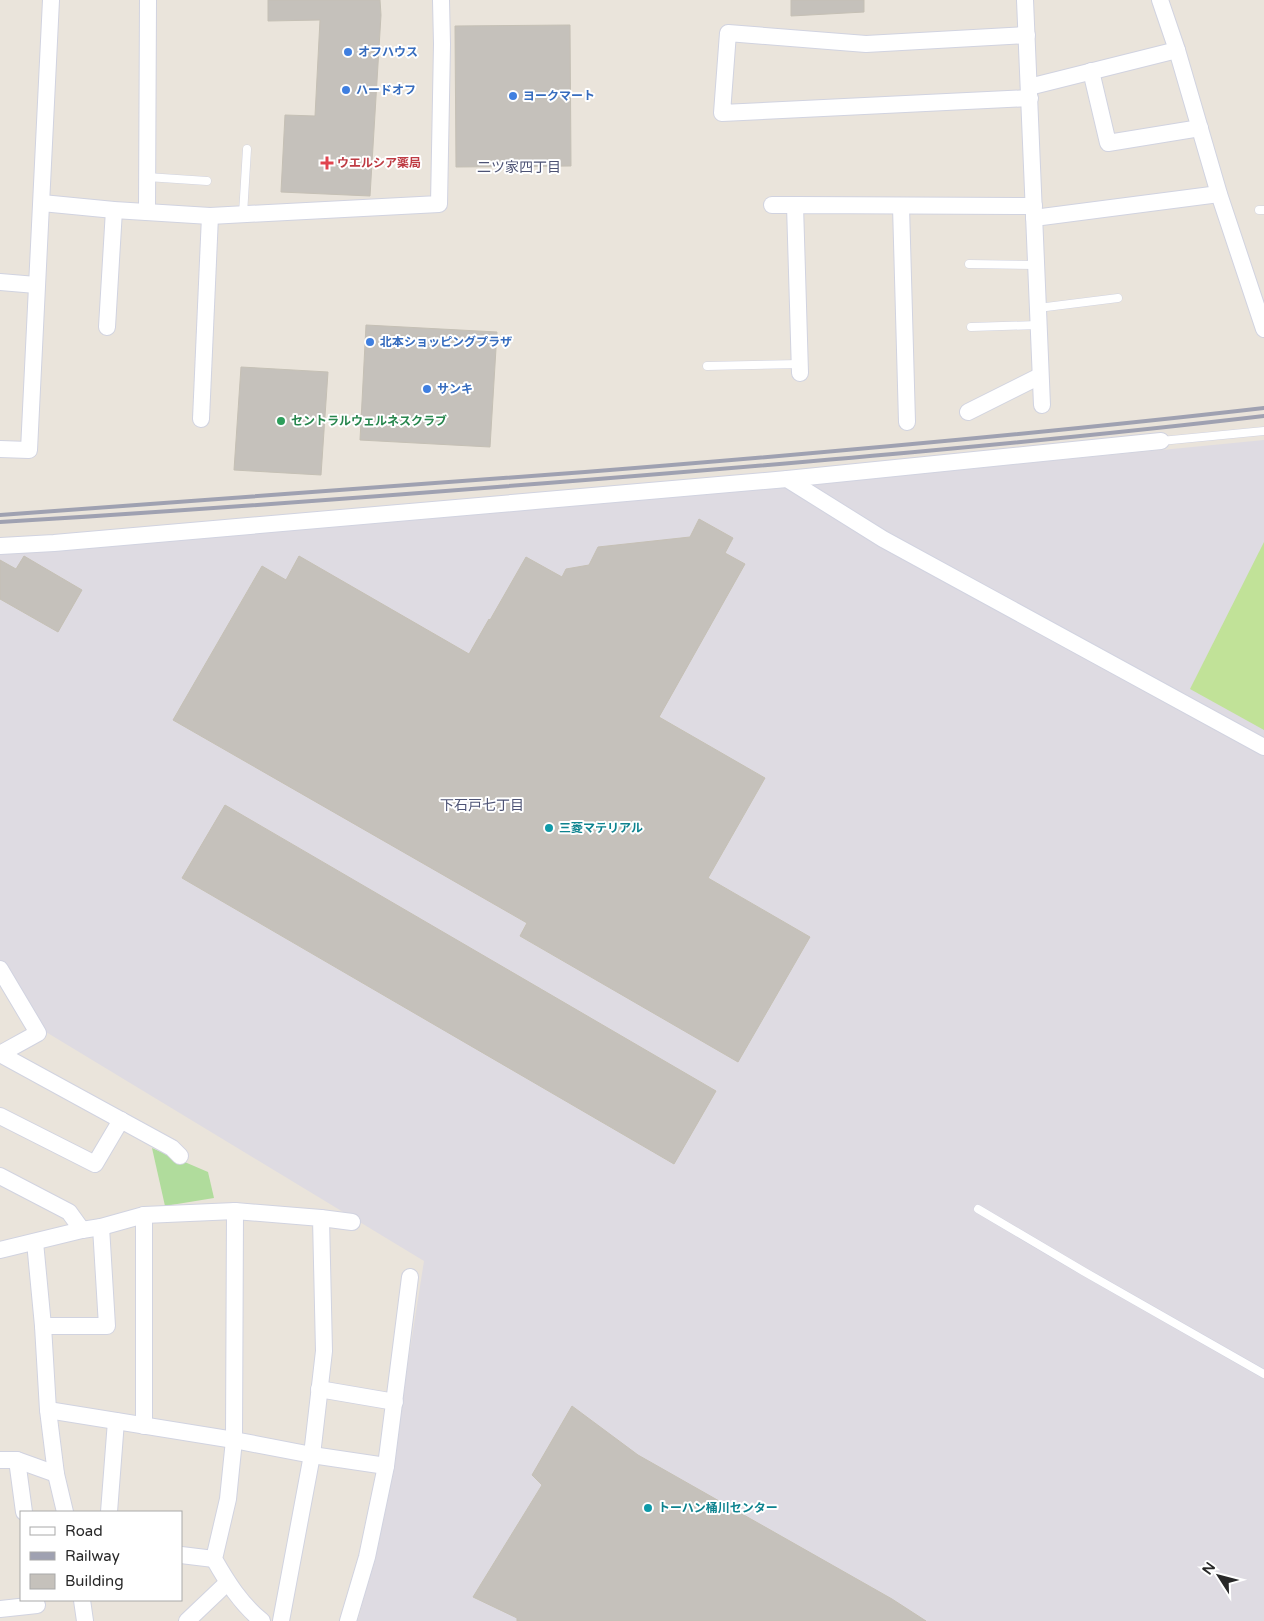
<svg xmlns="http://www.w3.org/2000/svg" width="1264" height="1621" viewBox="0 0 1264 1621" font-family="'Varela Round','Noto Sans JP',sans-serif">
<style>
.industrial{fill:#dedbe2}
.green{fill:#b0dc9c}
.pitch{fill:#c1e298}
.building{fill:#c5c1bb;stroke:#c5c0b5}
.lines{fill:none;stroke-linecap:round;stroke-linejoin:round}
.lane-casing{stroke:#d1d3e0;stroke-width:9}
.street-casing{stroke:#d1d3e0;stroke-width:18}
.lane{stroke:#fff;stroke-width:8}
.street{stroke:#fff;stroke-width:16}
.rail{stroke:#9fa1b1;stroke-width:4}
.shop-dot{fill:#3f7fe0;stroke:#fff;stroke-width:2}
.health-dot{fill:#e0444e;stroke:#fff;stroke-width:2}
.leisure-dot{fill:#2e9e5b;stroke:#fff;stroke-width:2}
.culture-dot{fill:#0f9aa8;stroke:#fff;stroke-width:2}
.labels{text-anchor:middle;stroke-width:4;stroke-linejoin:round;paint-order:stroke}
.shop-label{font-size:12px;font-weight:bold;fill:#366cbe;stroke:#fff;text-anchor:start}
.health-label{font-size:12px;font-weight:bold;fill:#be3a42;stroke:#fff;text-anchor:start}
.leisure-label{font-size:12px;font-weight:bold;fill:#27864d;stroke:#fff;text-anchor:start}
.culture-label{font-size:12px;font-weight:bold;fill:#0d838f;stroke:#fff;text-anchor:start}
.neighbourhood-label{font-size:14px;fill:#4d5375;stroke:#fff}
</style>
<rect width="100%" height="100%" fill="#eae4db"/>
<path class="industrial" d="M1264 440V1621H357L359 1617 384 1515 424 1261 46 1032 0 962V553L764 489Z"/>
<path class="green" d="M152 1148 208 1172 214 1198 165 1206Z"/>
<path class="pitch" d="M1264 542V730L1190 689Z"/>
<g class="building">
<path d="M268 0H380L381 15 370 196 281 192 285 115 315 116 320 20 268 21Z"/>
<path d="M791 0H864V12L791 16Z"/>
<path d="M570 25 571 166 456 167 455 26Z"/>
<path d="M366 325 497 332 490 447 360 440Z"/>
<path d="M241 367 328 372 321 475 234 470Z"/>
<path d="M699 519 733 538 725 553 745 564 659 717 765 778 708 878 810 937 738 1062 520 936 527 923 173 720 262 566 286 580 299 556 469 654 489 619 490 620 526 557 562 577 566 569 589 565 598 547 690 537Z"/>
<path d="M24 556 82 590 58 632 0 599V560L16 569Z"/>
<path d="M225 805 716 1091 674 1164 182 878Z"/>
<path d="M572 1406 638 1455 892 1599 926 1621H517V1618L473 1597 542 1485 532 1475Z"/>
</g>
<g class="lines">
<g class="lane-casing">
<g id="lane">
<path d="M147 177 207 181"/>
<path d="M1259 210H1264"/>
<path d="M243 214 247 149"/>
<path d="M969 264 1036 265"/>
<path d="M1038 308 1118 298"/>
<path d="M971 327 1038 325"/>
<path d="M707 366 800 364"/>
<path d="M1161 441 1264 431"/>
<path d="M978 1209 1083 1271 1264 1374"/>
</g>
</g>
<g class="street-casing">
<g id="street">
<path d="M1025 0 1042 405"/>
<path d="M1160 0 1177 50 1219 194 1264 329"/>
<path d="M1027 35 866 44 728 33 722 113 1030 98"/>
<path d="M1091 71 1108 143 1200 128"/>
<path d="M1029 87 1177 50"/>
<path d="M42 203 114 210 210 216 439 204 442 44 441 0"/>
<path d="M772 205H795"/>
<path d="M901 206 907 422"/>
<path d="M147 212 148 0"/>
<path d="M1034 218 1219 194"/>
<path d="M0 282 36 285"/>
<path d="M107 327 114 210"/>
<path d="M800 373 795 205 1034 206"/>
<path d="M968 412 1040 376"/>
<path d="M201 419 210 216"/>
<path d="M0 449 29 450 51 0"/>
<path d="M787 479 1161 441"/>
<path d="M0 546 54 543 787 479 883 539 1264 747"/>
<path d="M0 969 38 1033 0 1054"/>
<path d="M0 1054 172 1148 180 1156"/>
<path d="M0 1116 95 1164 121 1120"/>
<path d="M0 1176 69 1212 82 1230"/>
<path d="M235 1211 234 1440 228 1499 214 1559C227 1582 241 1604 262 1621"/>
<path d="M321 1218 352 1222"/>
<path d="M35 1242 43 1326 48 1410 56 1474 65 1512"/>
<path d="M0 1250 82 1230 101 1227 144 1215 235 1211 321 1218 324 1351 312 1455 281 1621"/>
<path d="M43 1326H107L101 1227"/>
<path d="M319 1389 395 1402"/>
<path d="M48 1410 234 1440 312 1455 386 1466"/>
<path d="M144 1426V1215"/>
<path d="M0 1460H17L56 1474"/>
<path d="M17 1460 24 1512"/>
<path d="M109 1512 116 1421"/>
<path d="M181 1555 214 1559"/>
<path d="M82 1600 85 1621"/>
<path d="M0 1609 37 1605"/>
<path d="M187 1621 227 1583"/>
<path d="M348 1621 367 1557 386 1466 410 1277"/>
</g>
</g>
<use href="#lane" class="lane"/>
<use href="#street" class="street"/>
<g class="rail">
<path d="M0 515C195 502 390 487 585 472 812 454 1038 434 1264 408"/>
<path d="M0 522C199 510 398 495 598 479 820 461 1042 442 1264 416"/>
</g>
</g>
<g class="shop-dot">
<circle cx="348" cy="52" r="5"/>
<circle cx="346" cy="90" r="5"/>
<circle cx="513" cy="96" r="5"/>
<circle cx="370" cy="342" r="5"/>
<circle cx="427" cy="389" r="5"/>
</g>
<path class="health-dot" d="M324.5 155.5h5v5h5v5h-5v5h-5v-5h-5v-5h5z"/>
<circle class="leisure-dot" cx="281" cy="421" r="5"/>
<g class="culture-dot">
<circle cx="549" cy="828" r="5"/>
<circle cx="648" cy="1508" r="5"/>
</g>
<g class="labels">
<g class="shop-label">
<text x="358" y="56">オフハウス</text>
<text x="356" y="94">ハードオフ</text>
<text x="523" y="100">ヨークマート</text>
<text x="380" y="346">北本ショッピングプラザ</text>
<text x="437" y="393">サンキ</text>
</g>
<g class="health-label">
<text x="337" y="167">ウエルシア薬局</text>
</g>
<g class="leisure-label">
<text x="291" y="425">セントラルウェルネスクラブ</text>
</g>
<g class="culture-label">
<text x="559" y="832">三菱マテリアル</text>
<text x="658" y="1512">トーハン桶川センター</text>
</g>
<g class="neighbourhood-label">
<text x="519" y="172">二ツ家四丁目</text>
<text x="482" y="810">下石戸七丁目</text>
</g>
</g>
<rect x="20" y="1511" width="162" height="90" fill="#ffffff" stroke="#a9a9a9"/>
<rect x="30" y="1527" width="25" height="8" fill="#ffffff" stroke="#a9a9a9"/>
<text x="65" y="1536" font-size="15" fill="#282828">Road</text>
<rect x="30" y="1552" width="25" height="8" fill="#9fa1b1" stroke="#a9a9a9"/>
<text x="65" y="1561" font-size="15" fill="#282828">Railway</text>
<rect x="30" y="1574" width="25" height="15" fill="#c5c1bb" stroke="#a9a9a9"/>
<text x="65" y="1586" font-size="15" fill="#282828">Building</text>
<g transform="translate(1219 1576) rotate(306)" stroke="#ffffff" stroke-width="4" paint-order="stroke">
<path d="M0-4L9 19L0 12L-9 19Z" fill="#282828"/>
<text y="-8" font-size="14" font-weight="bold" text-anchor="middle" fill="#282828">N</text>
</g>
</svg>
